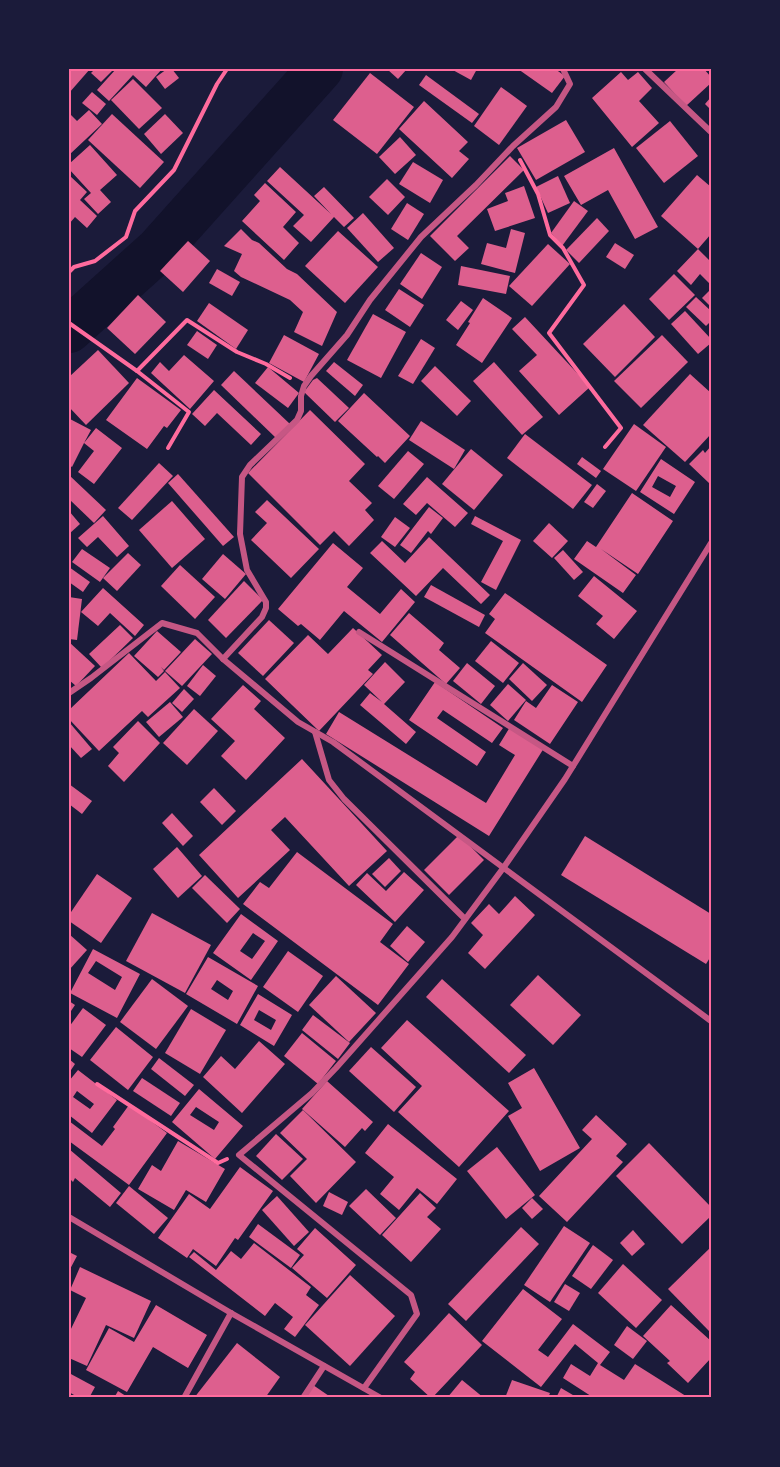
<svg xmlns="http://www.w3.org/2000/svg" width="780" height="1467" viewBox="0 0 780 1467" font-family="'Titillium Web',sans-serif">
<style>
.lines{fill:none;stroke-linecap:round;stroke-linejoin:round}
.river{stroke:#12122b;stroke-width:46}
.building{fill:#dd5f8e;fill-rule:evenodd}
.path{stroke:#ff6b9d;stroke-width:4}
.minor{stroke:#c65784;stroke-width:6}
.neatline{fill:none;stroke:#ff6b9d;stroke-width:2}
</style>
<rect width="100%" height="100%" fill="#1b1b3a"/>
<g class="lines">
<path class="river" d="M69 330 158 250 320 69"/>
</g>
<g class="building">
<path d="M69 69H90L69 93Z"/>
<path d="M95 69H114L101 82 91 73Z"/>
<path d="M116 69H162L146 87 133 75 109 101 97 90Z"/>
<path d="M167 69H172L179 78 165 89 156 77Z"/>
<path d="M387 69H407L398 79Z"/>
<path d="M451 69H477L471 80Z"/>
<path d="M518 69H555L565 76 552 93Z"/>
<path d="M678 69H704L711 77V83L686 106 664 82Z"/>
<path d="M621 72 628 80 638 72 652 88 639 101 659 123 632 147 592 98Z"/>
<path d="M370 73 414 107 377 154 333 120Z"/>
<path d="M426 75 479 114 472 123 419 85Z"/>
<path d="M133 79 162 108 139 129 111 100Z"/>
<path d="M501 87 527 106 499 145 474 126Z"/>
<path d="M92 92 106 104 97 115 82 103Z"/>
<path d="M711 97V110L705 104Z"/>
<path d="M424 101 468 142 459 151 469 159 452 178 399 129Z"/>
<path d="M89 110 102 124 69 155V113L77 121Z"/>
<path d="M112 114 164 162 140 188 88 140Z"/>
<path d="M165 114 183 133 161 154 144 134Z"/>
<path d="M566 120 585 152 536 180 517 148Z"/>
<path d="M670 121 698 156 664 183 636 148Z"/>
<path d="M400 137 416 155 395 174 379 157Z"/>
<path d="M90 145 117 175 100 190 111 202 98 214 84 199 91 193 69 169V164Z"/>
<path d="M614 148 658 227 635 239 608 190 581 205 564 176Z"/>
<path d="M510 156 524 170 457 236 469 248 455 261 430 236Z"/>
<path d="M413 162 443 180 430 203 399 184Z"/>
<path d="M280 167 331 214 314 196 324 187 354 218 344 227 334 217 311 242 293 226 304 215 267 181Z"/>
<path d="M69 175 87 192 80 200 97 216 87 228 75 217 69 224Z"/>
<path d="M697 175 711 187V234L698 249 661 216Z"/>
<path d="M558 176 570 203 548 213 536 187Z"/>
<path d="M387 179 405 197 388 215 369 197Z"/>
<path d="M265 183 296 212 283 227 299 243 284 260 242 221 260 201 254 195Z"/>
<path d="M524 186 535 218 495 231 487 209 508 201 505 193Z"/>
<path d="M574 201 588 211 562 246 551 233Z"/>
<path d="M407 203 424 214 408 240 391 229Z"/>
<path d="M363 213 394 248 378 262 347 228Z"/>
<path d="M597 218 609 231 579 263 566 250Z"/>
<path d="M241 229 252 240 259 243 287 269 297 274 337 312 322 346 294 332 303 312 290 300 241 277 234 271 242 254 224 246Z"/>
<path d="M511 229 525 233 515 273 481 264 487 243 506 248Z"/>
<path d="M338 231 378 267 345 303 305 266Z"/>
<path d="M188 241 210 261 183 292 160 271Z"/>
<path d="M615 243 634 255 625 269 606 257Z"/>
<path d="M548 244 570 264 532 306 509 286Z"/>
<path d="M698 249 711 262V285L700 274 691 285 677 271Z"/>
<path d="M421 253 442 267 422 299 400 284Z"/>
<path d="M461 266 510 276 506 294 458 285Z"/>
<path d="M217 269 240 282 232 296 209 283Z"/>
<path d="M674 274 695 295 669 320 649 299Z"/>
<path d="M399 289 424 305 410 327 385 310Z"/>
<path d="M711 289V307L702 298Z"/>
<path d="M138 295 166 322 135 354 107 328Z"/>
<path d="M696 297 711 311V321L706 326 686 307Z"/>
<path d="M483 298 512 318 482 363 456 345 470 323 468 322Z"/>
<path d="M461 301 473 310 458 330 446 320Z"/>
<path d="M209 303 248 330 236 349 197 321Z"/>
<path d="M624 304 655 337 615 377 583 344Z"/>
<path d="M685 311 711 339V343L698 354 671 324Z"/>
<path d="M373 314 406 332 381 378 347 360Z"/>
<path d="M525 317 590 387 559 415 519 371 537 355 512 329Z"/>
<path d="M197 331 217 345 208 359 187 345Z"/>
<path d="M284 335 319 354 304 382 269 363Z"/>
<path d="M662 335 688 362 641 408 614 381Z"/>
<path d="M421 339 435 348 413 384 398 376Z"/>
<path d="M98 350 129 383 86 425 69 407V377Z"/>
<path d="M184 355 214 381 190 409 151 373 160 362 169 371Z"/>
<path d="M334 362 363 385 355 396 326 371Z"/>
<path d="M494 362 543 417 522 435 473 381Z"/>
<path d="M435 366 471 401 457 416 421 381Z"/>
<path d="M268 367 299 393 288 408 255 383Z"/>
<path d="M234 371 290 424 276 438 221 385Z"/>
<path d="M690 374 711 393V434L685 462 643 425Z"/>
<path d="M137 378 181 410 167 428 164 426 147 449 106 420Z"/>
<path d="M317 378 349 408 335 422 304 392 313 380Z"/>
<path d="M214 390 261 434 251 445 217 413 205 426 192 414Z"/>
<path d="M364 393 410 436 385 463 378 456 377 457 338 421Z"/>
<path d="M310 410 365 464 349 481 372 503 365 510 374 520 349 546 334 531 320 545 248 473Z"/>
<path d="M70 419 91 430 84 443 96 428 122 448 94 484 78 472 94 451 84 443 72 467 69 465Z"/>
<path d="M421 421 465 450 454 469 409 440Z"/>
<path d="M634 424 666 447 636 491 603 469Z"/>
<path d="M525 434 592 485 573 509 507 458Z"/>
<path d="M711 446V481L709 483 689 464 703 450 705 453Z"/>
<path d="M471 449 503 475 474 510 442 484Z"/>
<path d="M408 451 424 464 394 499 378 486Z"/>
<path d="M582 457 601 471 596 478 577 464Z"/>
<path d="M661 459 695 482 674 514 640 492ZM658 476 676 486 670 497 652 487Z"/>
<path d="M159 463 173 476 132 520 118 508Z"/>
<path d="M178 474 234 537 223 546 168 483Z"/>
<path d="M69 475 106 510 94 523 69 499Z"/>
<path d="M427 477 468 513 455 527 427 503 416 515 403 504Z"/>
<path d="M597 484 606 491 593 508 584 502Z"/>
<path d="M632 493 673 521 638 574 601 549 636 575 623 593 574 559 587 541 596 547Z"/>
<path d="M267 500 319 549 291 578 251 540 267 523 255 512Z"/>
<path d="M172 501 205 539 172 568 139 530Z"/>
<path d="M429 507 443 518 431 534 428 531 411 553 400 545Z"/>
<path d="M69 511 80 524 69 534Z"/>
<path d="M103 516 129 546 117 557 98 537 87 547 78 538Z"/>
<path d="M475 516 521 540 496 590 481 582 503 541 471 524Z"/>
<path d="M395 517 410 528 395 547 381 537Z"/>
<path d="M549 523 568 541 552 558 533 541Z"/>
<path d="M429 537 490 595 481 604 443 568 416 596 370 553 382 541 405 563Z"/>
<path d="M333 543 363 568 347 587 380 614 401 589 415 602 382 642 344 611 320 640 301 624 298 626 278 609Z"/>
<path d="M82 549 110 568 100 582 72 562Z"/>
<path d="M563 550 583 572 574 580 554 558Z"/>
<path d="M128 553 141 565 117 591 103 578Z"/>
<path d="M223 554 246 574 225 599 202 579Z"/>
<path d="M180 565 215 597 195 619 161 586Z"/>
<path d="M69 567 90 582 83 592 69 582Z"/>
<path d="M594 576 637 611 614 639 596 624 603 616 578 596Z"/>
<path d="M244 581 263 600 226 638 208 620Z"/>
<path d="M431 585 485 615 479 627 424 597Z"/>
<path d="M103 588 144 625 135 636 110 613 98 626 81 612Z"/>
<path d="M505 593 607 665 582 702 485 633 495 619 489 614Z"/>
<path d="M69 597 82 599 77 640 69 639Z"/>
<path d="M409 613 444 643 439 650 460 668 446 684 390 635Z"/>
<path d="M269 620 294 643 263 676 238 653Z"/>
<path d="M120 625 133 638 102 668 89 654Z"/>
<path d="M353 628 382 655 368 670 373 674 319 731 265 679 308 635 328 654Z"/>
<path d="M157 631 181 652 164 670 161 667 164 671 158 677 134 656Z"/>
<path d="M195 639 212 654 182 686 165 671Z"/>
<path d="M491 641 519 663 503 683 475 661Z"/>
<path d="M69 642 95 666 76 686 69 680Z"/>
<path d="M129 653 156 681 165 672 180 688 148 717 142 711 99 751 69 719V710Z"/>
<path d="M385 662 405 682 384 704 416 732 406 744 360 705 370 693 382 702 364 685Z"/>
<path d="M467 663 495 686 481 704 453 681Z"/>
<path d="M523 663 547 685 532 701 509 679Z"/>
<path d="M203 665 216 676 200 696 187 686Z"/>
<path d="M435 682 503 728 492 743 443 710 437 718 486 752 477 766 409 720Z"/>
<path d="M508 684 526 700 508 721 490 705Z"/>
<path d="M243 685 261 701 254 709 285 738 246 780 221 756 235 741 211 719Z"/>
<path d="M552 685 578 702 550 744 514 720 526 701 536 708Z"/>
<path d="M184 689 194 699 182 712 172 703Z"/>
<path d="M170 702 183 717 159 737 146 722Z"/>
<path d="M194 709 218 731 187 765 163 743Z"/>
<path d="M339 712 486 803 515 755 499 745 510 727 544 748 489 836 326 734Z"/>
<path d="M138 721 160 743 124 782 108 766 119 753 113 747Z"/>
<path d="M69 722 92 749 81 758 69 745Z"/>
<path d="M302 759 387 851 349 886 285 817 271 830 290 850 238 898 199 855Z"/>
<path d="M69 784 92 801 82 814 69 804Z"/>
<path d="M214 788 236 811 222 825 200 802Z"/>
<path d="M172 813 193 836 183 846 162 823Z"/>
<path d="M459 835 484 860 449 895 424 870Z"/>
<path d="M585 836 711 914V956L706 964 561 875Z"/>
<path d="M177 847 202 876 178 898 153 869Z"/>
<path d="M297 852 393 924 380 942 409 964 378 1005 243 904 260 882 269 888Z"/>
<path d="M389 858 401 871 385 887 372 874Z"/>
<path d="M404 872 424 890 395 922 356 885 367 873 386 891Z"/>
<path d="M97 874 132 898 101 943 69 921V915Z"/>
<path d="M205 875 240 909 227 923 192 888Z"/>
<path d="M515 896 535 915 485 969 468 953 483 935 471 923 489 904 499 914Z"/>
<path d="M152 913 211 945 185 993 126 961Z"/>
<path d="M241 914 278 941 251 980 213 953ZM253 933 265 941 252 959 240 951Z"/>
<path d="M407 926 425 942 408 962 390 946Z"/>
<path d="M69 934 87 950 69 970Z"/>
<path d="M93 949 140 974 117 1018 70 993ZM96 961 122 977 115 990 88 973Z"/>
<path d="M288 951 323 976 298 1012 263 987Z"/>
<path d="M208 957 258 986 237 1024 186 994ZM217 980 233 991 228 1000 211 989Z"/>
<path d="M538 975 581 1015 553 1045 510 1005Z"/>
<path d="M336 976 376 1013 349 1042 309 1005Z"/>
<path d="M152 979 188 1006 156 1049 120 1022Z"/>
<path d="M442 979 526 1055 509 1073 426 997Z"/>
<path d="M258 994 292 1015 274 1046 240 1025ZM259 1010 276 1020 271 1030 254 1020Z"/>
<path d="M69 1001 75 1005 69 1014Z"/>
<path d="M83 1008 106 1025 82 1057 69 1048V1027Z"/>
<path d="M191 1009 226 1030 200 1074 165 1053Z"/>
<path d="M313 1015 350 1043 338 1059 302 1030Z"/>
<path d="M407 1020 509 1111 459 1167 398 1112 422 1086 381 1048Z"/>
<path d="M116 1027 153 1057 128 1090 90 1060Z"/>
<path d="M302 1033 336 1061 318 1084 284 1056Z"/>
<path d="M259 1041 285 1064 242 1113 203 1077 221 1056 235 1069Z"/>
<path d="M371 1047 416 1087 394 1112 349 1071Z"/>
<path d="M159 1058 194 1085 185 1096 151 1069Z"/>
<path d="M69 1059 75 1064 69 1073Z"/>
<path d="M534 1068 580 1148 540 1171 508 1116 522 1108 508 1083Z"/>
<path d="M78 1070 117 1100 92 1133 69 1115V1081ZM77 1091 94 1104 90 1109 73 1097Z"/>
<path d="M142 1078 180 1103 171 1116 133 1091Z"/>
<path d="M327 1081 373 1122 365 1131 362 1128 345 1147 302 1109Z"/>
<path d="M199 1089 243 1126 215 1159 172 1122ZM196 1107 219 1122 214 1130 190 1115Z"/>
<path d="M129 1105 167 1133 129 1185 69 1141V1121L102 1146 115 1129 113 1127Z"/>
<path d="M303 1110 356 1162 316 1203 290 1176 307 1159 280 1133Z"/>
<path d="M596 1115 627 1144 616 1156 623 1162 567 1222 539 1196 592 1139 582 1130Z"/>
<path d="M388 1124 457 1179 437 1204 417 1188 399 1210 380 1194 394 1177 365 1153Z"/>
<path d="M276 1134 303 1159 282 1180 256 1156Z"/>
<path d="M178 1141 225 1169 206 1202 186 1190 174 1210 138 1189 152 1165 161 1171Z"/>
<path d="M649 1143 711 1207V1216L682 1244 616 1176Z"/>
<path d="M497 1147 535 1195 506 1219 467 1171Z"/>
<path d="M69 1149 121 1193 110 1207 75 1178 73 1182 69 1178Z"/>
<path d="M240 1167 273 1191 238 1240 235 1238 216 1266 193 1249 187 1258 158 1238 189 1194 210 1209Z"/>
<path d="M129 1186 168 1218 154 1234 116 1203Z"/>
<path d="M366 1189 396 1218 380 1235 349 1206Z"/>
<path d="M329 1192 348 1202 342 1215 323 1206Z"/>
<path d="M420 1193 436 1208 427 1217 441 1229 411 1262 382 1235Z"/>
<path d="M277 1196 309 1232 294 1246 262 1210Z"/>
<path d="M532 1198 543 1209 532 1219 522 1208Z"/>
<path d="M258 1224 300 1255 291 1268 249 1237Z"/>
<path d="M564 1226 590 1243 550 1302 524 1285Z"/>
<path d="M521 1227 539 1244 466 1321 448 1304Z"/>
<path d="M315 1228 356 1265 327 1298 292 1268 304 1255 297 1249Z"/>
<path d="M633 1230 645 1244 632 1256 620 1243Z"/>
<path d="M254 1243 311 1287 306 1295 319 1305 295 1337 284 1329 293 1317 275 1303 265 1316 189 1257 194 1252 216 1270 231 1251 241 1259Z"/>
<path d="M593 1245 613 1260 591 1289 572 1276Z"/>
<path d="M711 1247V1329L709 1331 668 1289Z"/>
<path d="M69 1252 77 1256 69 1271Z"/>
<path d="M623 1264 662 1300 636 1328 598 1293Z"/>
<path d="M80 1267 151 1301 134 1338 106 1325 87 1366 69 1358V1333L86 1298 70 1290Z"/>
<path d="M350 1275 395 1316 350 1366 305 1325Z"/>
<path d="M565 1284 580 1293 569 1311 554 1302Z"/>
<path d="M523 1289 562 1319 538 1350 548 1357 573 1324 610 1352 600 1365 624 1380 635 1364 689 1398H594L563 1378 571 1364 590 1376 598 1363 575 1344 541 1387 482 1341Z"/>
<path d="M156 1305 207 1335 188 1368 153 1347 127 1392 86 1370 109 1328 134 1342Z"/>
<path d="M671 1305 711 1341V1358L688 1383 667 1363 670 1361 643 1336Z"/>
<path d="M449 1313 482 1345 432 1398H431L410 1379 415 1372 404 1362Z"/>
<path d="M627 1326 647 1341 633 1359 614 1345Z"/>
<path d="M237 1343 280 1377 265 1398H194Z"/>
<path d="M69 1373 95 1387 89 1398H79L69 1392Z"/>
<path d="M462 1380 484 1398H447Z"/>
<path d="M512 1380 550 1393 548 1398H505Z"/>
<path d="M313 1385 332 1398H305Z"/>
<path d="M561 1388 578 1398H556Z"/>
<path d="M118 1391 129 1398H114Z"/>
</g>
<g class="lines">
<g class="path">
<path d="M520 160 538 194 550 235 563 248 584 285 549 333 621 428 605 447"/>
<path d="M69 272 74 267 95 261 126 237 135 211 174 170 217 84 227 69"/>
<path d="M69 323 137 371 189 412 168 448"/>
<path d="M137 371 187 320 237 352 266 364 290 378"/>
<path d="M97 1084 218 1163 227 1159"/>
</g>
<g class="minor">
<path d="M645 69 711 132"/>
<path d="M359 632 573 766"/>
<path d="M223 659 262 617 266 608V602L247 570 240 534 242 477 250 465 297 420 301 411V396L304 386 311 376 347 335 370 300 421 237 476 185 513 146 556 107 570 84 563 69"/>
<path d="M69 693 91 678 162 623 197 633 223 659 298 722 333 742 711 1021"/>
<path d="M315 732 329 780 344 799 465 919"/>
<path d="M69 1217 231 1313 381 1398"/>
<path d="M364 1388 417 1314 411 1295 239 1155 312 1093 336 1068 452 937 504 867 565 779 711 543"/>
<path d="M184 1398 231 1313"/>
<path d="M303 1398 324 1366"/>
</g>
</g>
<rect width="780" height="1467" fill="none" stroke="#1b1b3a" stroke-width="141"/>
<rect x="70" y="70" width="640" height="1326" class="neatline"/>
</svg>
